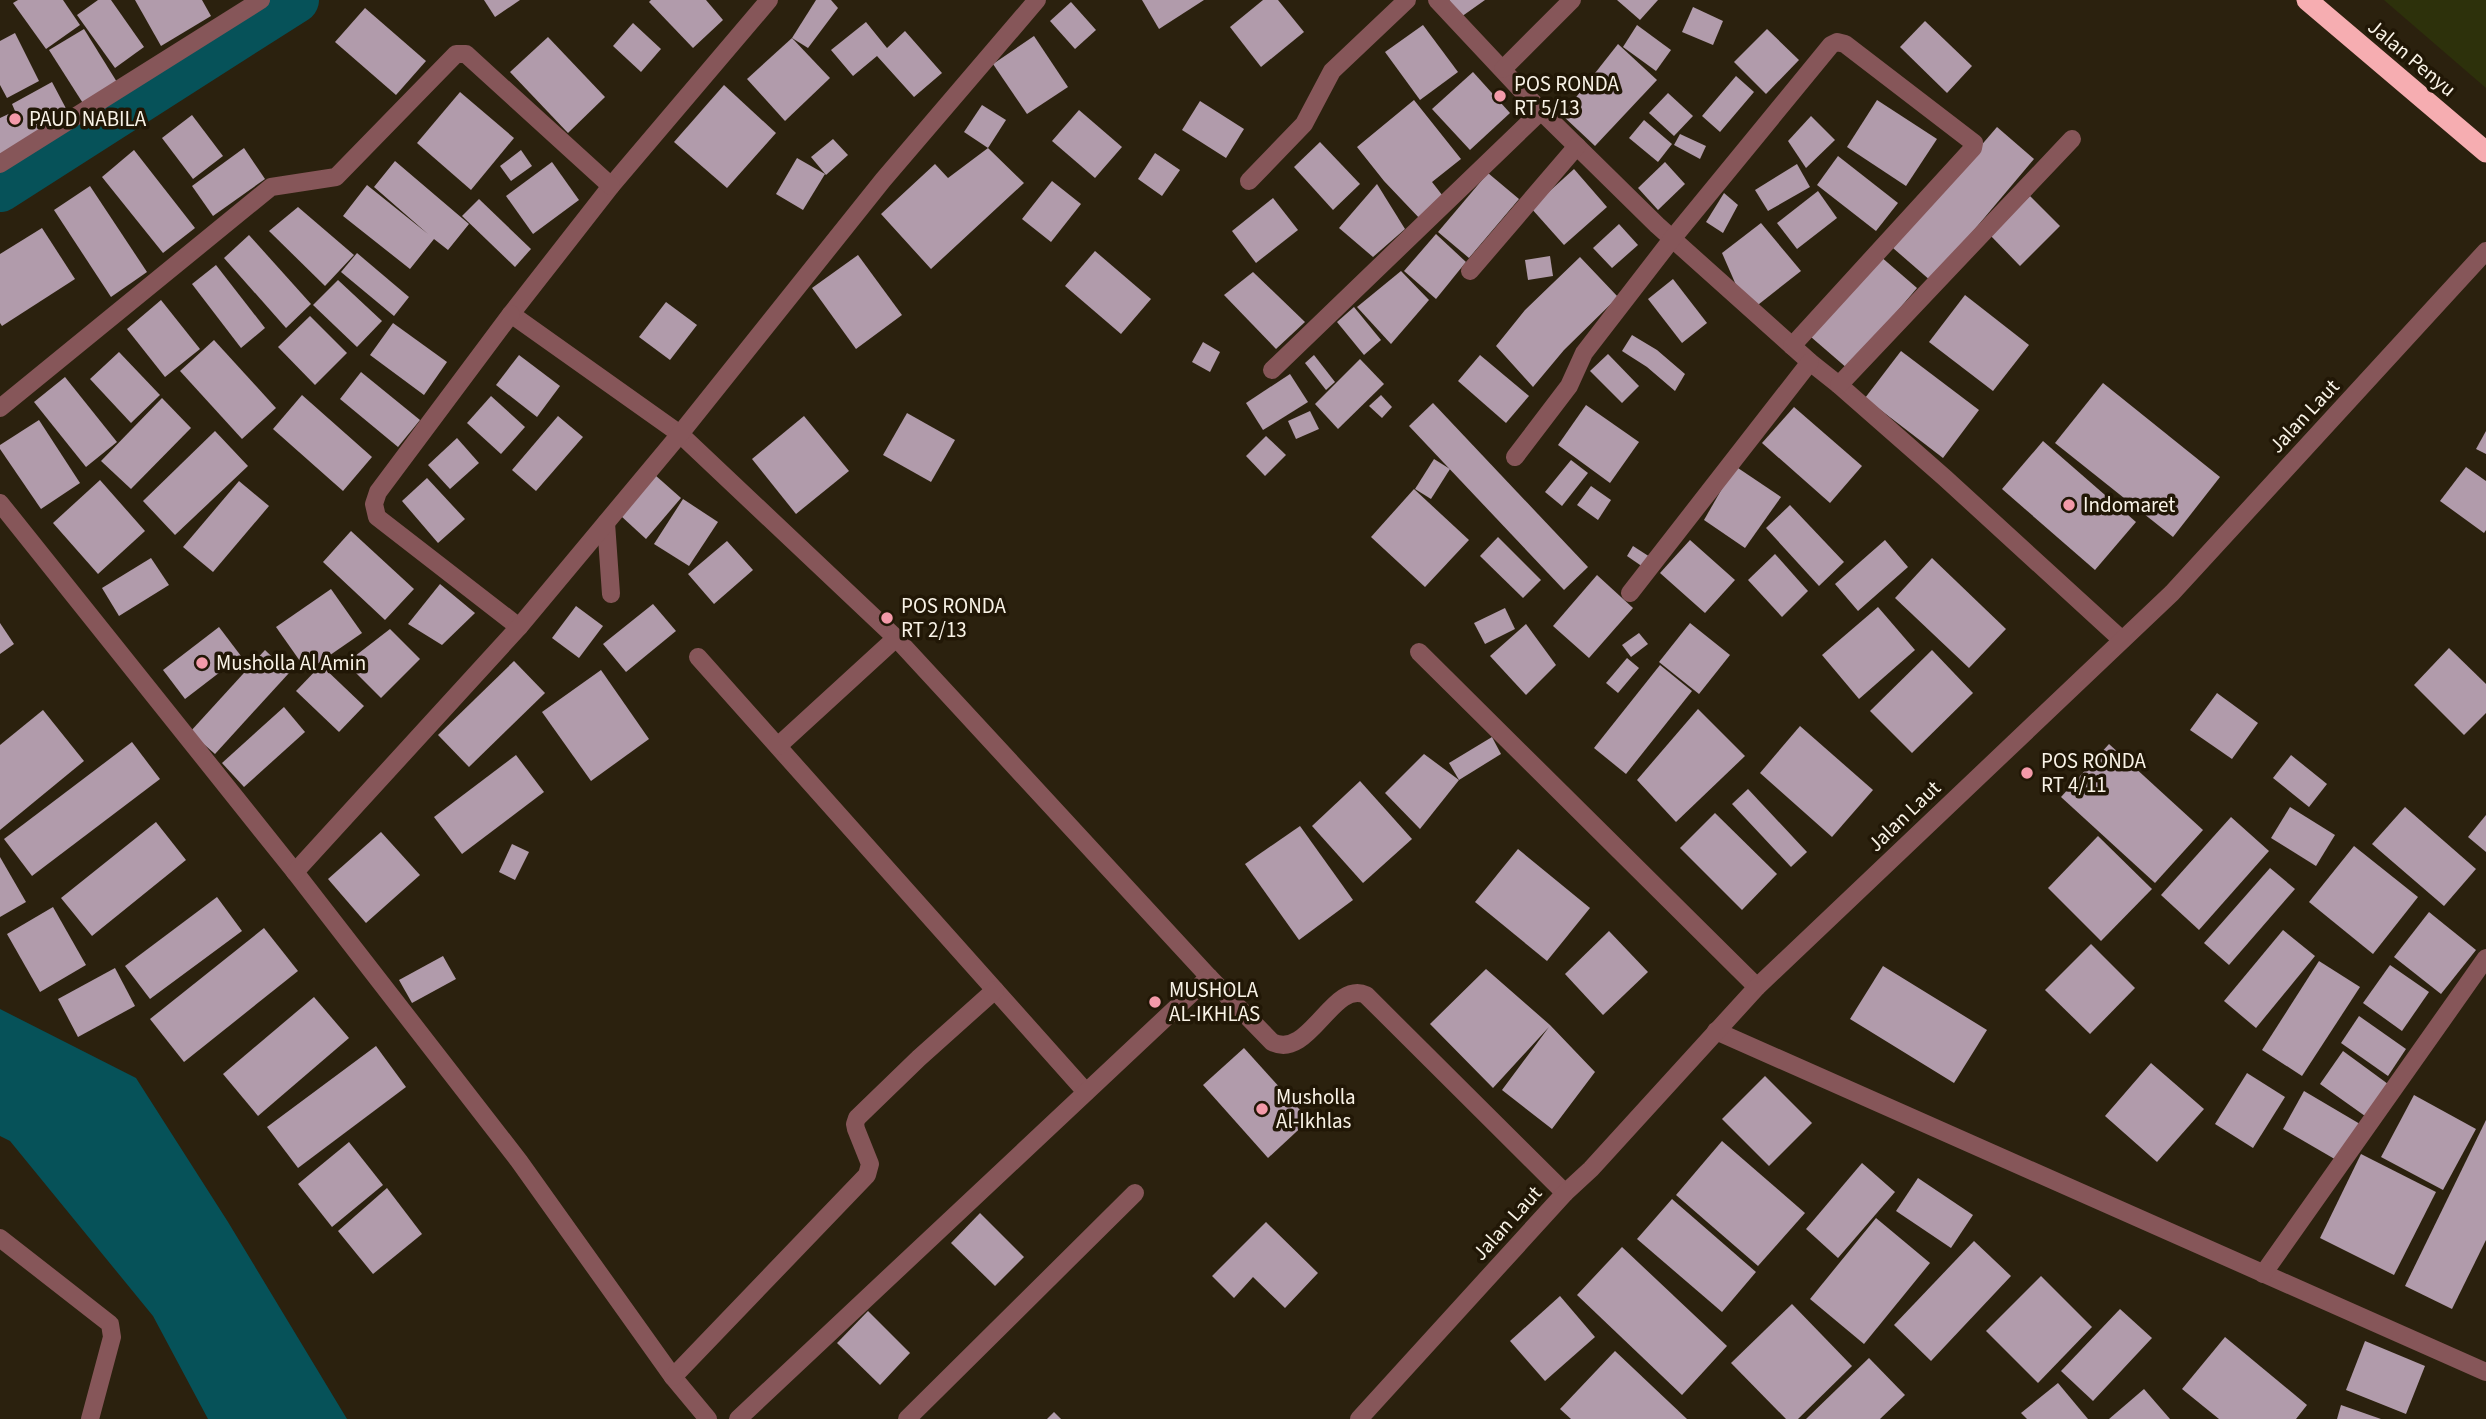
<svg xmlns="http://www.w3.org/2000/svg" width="2486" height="1419" viewBox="0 0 2486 1419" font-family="'Source Sans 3',sans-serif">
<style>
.green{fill:#2d310b}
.water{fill:#065259}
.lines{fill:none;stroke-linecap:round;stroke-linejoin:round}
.canal{stroke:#065259;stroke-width:46}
.building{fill:#b19bab}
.minor{stroke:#865659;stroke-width:18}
.highway{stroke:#f6adb1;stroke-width:21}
.poi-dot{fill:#f39aa9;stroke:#211706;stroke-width:2.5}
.labels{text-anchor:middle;stroke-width:7;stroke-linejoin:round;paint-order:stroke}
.street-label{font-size:21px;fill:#f9f3e7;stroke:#211706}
.poi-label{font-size:21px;fill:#f9f3e7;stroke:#211706;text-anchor:start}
</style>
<rect width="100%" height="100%" fill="#2b210e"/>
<path class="green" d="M2384 0H2486V88Z"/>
<path class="water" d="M0 1009 136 1078 228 1222 347 1419H208L153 1316 10 1141 0 1136Z"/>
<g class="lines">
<path class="canal" d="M0 189 296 0"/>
</g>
<g class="building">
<path d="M18 0H63L80 25 46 49 13 3Z"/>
<path d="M98 0H111L144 47 115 68 77 15Z"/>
<path d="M135 0H202L211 16 161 46Z"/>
<path d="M484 0H520L495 17Z"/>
<path d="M651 0H706L723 20 693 48 649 2Z"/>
<path d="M816 0H831L838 8 808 48 792 38Z"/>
<path d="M1142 0H1204L1159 29Z"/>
<path d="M1263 0H1278L1304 32 1261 67 1230 27Z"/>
<path d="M1449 0H1485L1461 17Z"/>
<path d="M1617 0H1658L1640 20Z"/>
<path d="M1071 2 1096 30 1075 49 1050 21Z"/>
<path d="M1693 7 1723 21 1713 45 1682 32Z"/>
<path d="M365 8 426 61 396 95 335 42Z"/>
<path d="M1925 21 1972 66 1947 93 1900 47Z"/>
<path d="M866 22 887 48 905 31 942 73 914 97 877 56 853 76 831 50Z"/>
<path d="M633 23 661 49 641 72 613 46Z"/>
<path d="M1423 25 1458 72 1420 100 1385 52Z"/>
<path d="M1637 25 1671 50 1656 71 1623 47Z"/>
<path d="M84 29 120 87 86 108 49 50Z"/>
<path d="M1767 29 1799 60 1766 94 1734 62Z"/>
<path d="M15 33 39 81 7 98 0 85V41Z"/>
<path d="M1034 36 1068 87 1027 114 993 64Z"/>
<path d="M548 37 605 97 568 133 510 72Z"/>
<path d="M792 38 830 78 785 121 747 79Z"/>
<path d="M1618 44 1657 80 1595 146 1562 115Z"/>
<path d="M1473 72 1510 113 1470 150 1432 109Z"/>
<path d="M1736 76 1754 92 1720 132 1702 116Z"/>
<path d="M52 82 70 116 0 161V118L15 111 12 104Z"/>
<path d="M724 85 776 133 727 188 674 142Z"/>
<path d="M460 92 514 138 471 190 417 143Z"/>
<path d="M1668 93 1693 116 1674 136 1649 113Z"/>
<path d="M1414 100 1461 159 1432 182 1446 200 1422 221 1384 181 1357 147Z"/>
<path d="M1877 100 1937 139 1906 186 1847 147Z"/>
<path d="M1200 101 1244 129 1226 158 1182 130Z"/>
<path d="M982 105 1006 120 988 148 964 132Z"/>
<path d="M1079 110 1122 147 1095 178 1052 141Z"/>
<path d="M192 115 223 156 193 179 162 138Z"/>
<path d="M1811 116 1835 140 1806 168 1788 141Z"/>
<path d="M1644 120 1672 144 1658 162 1629 138Z"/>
<path d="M1997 127 2034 159 1931 281 1893 248Z"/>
<path d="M1680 134 1706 146 1700 159 1674 145Z"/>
<path d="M833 139 848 155 826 175 811 157Z"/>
<path d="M1320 142 1360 184 1333 210 1294 167Z"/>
<path d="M244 148 265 179 213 216 192 186Z"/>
<path d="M988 148 1024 183 931 269 881 214 935 164 948 178Z"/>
<path d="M134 150 195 228 163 253 102 177Z"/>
<path d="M521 150 532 166 511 181 500 166Z"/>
<path d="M1155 153 1180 170 1162 196 1138 179Z"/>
<path d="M1838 156 1898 203 1876 231 1817 185Z"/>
<path d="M797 158 825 174 803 210 776 194Z"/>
<path d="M395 161 469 224 448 250 434 239 410 269 343 216 367 185 428 234 374 187Z"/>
<path d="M552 162 579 200 533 234 506 196Z"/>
<path d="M1665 162 1685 184 1658 210 1638 188Z"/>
<path d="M1797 164 1810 187 1768 211 1755 190Z"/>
<path d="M1574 169 1607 207 1564 245 1531 208Z"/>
<path d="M1488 173 1519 199 1469 258 1438 232Z"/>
<path d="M1052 181 1081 204 1051 242 1022 219Z"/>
<path d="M1377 184 1405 229 1373 257 1339 228Z"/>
<path d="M90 186 147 272 111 297 54 210Z"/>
<path d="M1818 191 1837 218 1797 249 1777 223Z"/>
<path d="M1724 193 1738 205 1723 233 1706 222Z"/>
<path d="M2030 196 2060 226 2020 266 1990 235Z"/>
<path d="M1273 198 1298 230 1256 263 1232 231Z"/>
<path d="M479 199 531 249 515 267 462 216Z"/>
<path d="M298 207 354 255 325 286 269 231Z"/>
<path d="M1761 223 1801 271 1754 308 1736 285 1722 253Z"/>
<path d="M1619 224 1638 245 1612 268 1593 248Z"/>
<path d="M42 228 75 279 2 326 0 323V254Z"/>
<path d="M1436 234 1466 262 1436 299 1404 271Z"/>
<path d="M249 235 311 304 286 328 224 258Z"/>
<path d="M1095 251 1151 299 1121 334 1065 286Z"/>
<path d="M357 253 409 297 394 316 341 272Z"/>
<path d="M858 255 902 315 856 349 812 288Z"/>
<path d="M1550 256 1553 276 1528 280 1525 260Z"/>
<path d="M1880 256 1917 288 1848 369 1811 337Z"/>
<path d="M1580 257 1618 297 1564 350 1533 387 1496 346 1525 310Z"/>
<path d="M216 265 265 328 241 348 192 284Z"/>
<path d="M1401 271 1429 300 1391 344 1357 307Z"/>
<path d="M1253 272 1305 322 1276 349 1224 295Z"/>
<path d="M1673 279 1707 323 1682 343 1648 299Z"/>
<path d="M338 280 382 321 357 347 313 305Z"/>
<path d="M1965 295 2029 345 1993 391 1929 342Z"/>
<path d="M161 300 200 349 165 377 127 329Z"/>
<path d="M666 302 697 325 670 360 639 337Z"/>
<path d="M1354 307 1381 340 1364 355 1337 322Z"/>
<path d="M310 316 347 353 315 385 278 347Z"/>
<path d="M393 323 447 362 424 395 370 355Z"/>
<path d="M1632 335 1657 350 1685 374 1675 391 1647 367 1622 351Z"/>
<path d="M214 340 276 408 242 439 180 371Z"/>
<path d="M1203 342 1220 352 1210 372 1192 362Z"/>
<path d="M1901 351 1979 410 1943 458 1865 398Z"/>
<path d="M119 352 160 395 131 423 90 379Z"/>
<path d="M1608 354 1639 386 1622 403 1590 371Z"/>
<path d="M519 355 560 386 537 417 496 385Z"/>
<path d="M1314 355 1335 382 1326 390 1305 363Z"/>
<path d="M1480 355 1529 396 1506 423 1458 381Z"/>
<path d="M1360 359 1384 384 1338 429 1315 404Z"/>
<path d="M361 372 420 420 398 447 340 399Z"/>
<path d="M1290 374 1308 402 1263 430 1246 403Z"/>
<path d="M65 377 117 442 86 467 34 402Z"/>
<path d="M2103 383 2220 477 2173 537 2055 443Z"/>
<path d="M302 395 372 457 343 491 273 429Z"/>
<path d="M1381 395 1392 407 1382 418 1369 406Z"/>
<path d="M491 396 525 427 501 454 467 423Z"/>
<path d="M162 398 191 428 131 489 101 461Z"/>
<path d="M1433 403 1588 567 1564 590 1409 426Z"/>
<path d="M1586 405 1639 442 1610 483 1558 445Z"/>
<path d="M1794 407 1862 466 1830 503 1762 443Z"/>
<path d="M1310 411 1319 429 1296 439 1288 421Z"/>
<path d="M907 413 955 440 931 482 883 455Z"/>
<path d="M558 416 583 437 536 491 512 470Z"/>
<path d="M804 416 849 471 796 514 752 459Z"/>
<path d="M39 420 80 483 41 509 0 449V445Z"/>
<path d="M215 431 248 466 175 535 143 501Z"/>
<path d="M2486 431V454L2476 449Z"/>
<path d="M1266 436 1286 455 1265 476 1246 456Z"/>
<path d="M457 438 479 463 450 489 428 465Z"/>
<path d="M2043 441 2136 522 2095 570 2002 489Z"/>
<path d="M1434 459 1450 469 1431 499 1415 489Z"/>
<path d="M1571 460 1588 473 1562 506 1545 492Z"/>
<path d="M1735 466 1781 497 1745 548 1704 520Z"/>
<path d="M2466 467 2486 481V530L2484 533 2440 501Z"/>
<path d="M655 475 681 498 646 539 621 516Z"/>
<path d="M427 478 465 519 438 543 402 501Z"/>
<path d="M100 480 145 531 98 574 53 523Z"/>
<path d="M239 481 269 506 213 572 183 547Z"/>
<path d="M1591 486 1611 500 1598 520 1577 505Z"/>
<path d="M1414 489 1469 540 1425 587 1371 537Z"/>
<path d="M683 499 718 522 689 566 654 544Z"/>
<path d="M1790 505 1844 562 1819 586 1766 528Z"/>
<path d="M351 531 414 589 385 620 323 562Z"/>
<path d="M1498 537 1541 580 1523 598 1480 556Z"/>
<path d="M1690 540 1735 580 1705 613 1660 573Z"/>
<path d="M1885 540 1908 567 1858 611 1835 584Z"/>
<path d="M727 541 753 570 714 604 688 574Z"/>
<path d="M1633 546 1650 557 1643 567 1627 556Z"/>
<path d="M1775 554 1808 591 1782 617 1748 580Z"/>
<path d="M151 558 169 585 119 616 102 588Z"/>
<path d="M1932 558 2006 629 1969 668 1895 598Z"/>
<path d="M1597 575 1633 608 1589 658 1553 626Z"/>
<path d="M440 584 475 613 442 645 408 624Z"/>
<path d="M331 589 362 633 307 671 276 627Z"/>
<path d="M653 604 676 631 626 672 603 644Z"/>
<path d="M576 606 603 626 579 658 552 638Z"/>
<path d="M1878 607 1915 650 1859 699 1822 655Z"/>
<path d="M1505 608 1515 629 1485 644 1474 623Z"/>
<path d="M0 623 14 644 0 654Z"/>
<path d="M1690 623 1730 655 1699 694 1659 662Z"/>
<path d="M1526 624 1556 665 1526 695 1490 656Z"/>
<path d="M219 627 241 656 185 699 163 670Z"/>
<path d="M390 629 420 659 381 698 346 663Z"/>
<path d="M1639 633 1648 644 1631 657 1622 645Z"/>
<path d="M2449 648 2486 684V713L2464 735 2414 685Z"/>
<path d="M265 650 289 673 215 754 190 732Z"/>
<path d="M1932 650 1973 693 1912 753 1870 711Z"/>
<path d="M1627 658 1639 668 1618 693 1606 683Z"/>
<path d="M514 661 545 693 469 767 438 735Z"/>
<path d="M321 665 364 706 339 732 296 691Z"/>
<path d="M1660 665 1692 691 1626 774 1594 748Z"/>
<path d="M601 670 649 739 591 781 542 712Z"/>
<path d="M2217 693 2258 723 2232 759 2190 730Z"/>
<path d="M284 707 305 732 244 787 222 763Z"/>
<path d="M1698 709 1745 756 1676 822 1637 780Z"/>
<path d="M43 710 84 761 0 830V745Z"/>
<path d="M1800 726 1873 790 1832 837 1760 773Z"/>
<path d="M1492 737 1501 754 1459 780 1449 763Z"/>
<path d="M132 742 160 779 32 876 4 839Z"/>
<path d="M2109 744 2203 830 2155 883 2061 797Z"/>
<path d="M1424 754 1459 780 1420 829 1385 793Z"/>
<path d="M516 755 544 792 462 854 434 817Z"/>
<path d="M2291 755 2327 784 2309 807 2273 778Z"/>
<path d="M1360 781 1412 839 1363 883 1312 826Z"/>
<path d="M1748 789 1807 852 1791 867 1732 804Z"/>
<path d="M2290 807 2335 835 2316 866 2271 838Z"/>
<path d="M2405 807 2476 869 2444 906 2372 844Z"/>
<path d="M1715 813 1777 874 1742 910 1680 848Z"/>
<path d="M2486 815V852L2468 837Z"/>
<path d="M2231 817 2269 851 2199 930 2161 895Z"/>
<path d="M156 822 186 860 92 936 61 898Z"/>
<path d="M1300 826 1353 900 1299 940 1245 864Z"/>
<path d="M381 832 420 875 366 923 328 879Z"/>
<path d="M2098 836 2152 889 2101 941 2048 888Z"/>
<path d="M512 844 529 852 515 880 499 872Z"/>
<path d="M2354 846 2418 897 2373 954 2309 902Z"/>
<path d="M1518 849 1590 908 1547 961 1475 902Z"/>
<path d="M0 857 26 902 0 917Z"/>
<path d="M2270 868 2295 889 2229 965 2204 943Z"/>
<path d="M217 897 242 931 150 999 125 966Z"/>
<path d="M53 907 86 965 40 992 7 934Z"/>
<path d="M2429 912 2476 950 2441 994 2394 957Z"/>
<path d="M264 928 298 971 184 1062 150 1019Z"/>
<path d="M2283 930 2315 956 2256 1028 2224 1001Z"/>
<path d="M1609 931 1648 972 1603 1015 1565 974Z"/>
<path d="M2091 944 2135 988 2090 1034 2045 990Z"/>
<path d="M443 956 456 979 412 1003 399 980Z"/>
<path d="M2319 961 2360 987 2302 1076 2262 1050Z"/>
<path d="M2390 965 2429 992 2402 1031 2363 1003Z"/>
<path d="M1883 966 1987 1030 1954 1083 1850 1019Z"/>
<path d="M115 968 135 1006 78 1037 58 999Z"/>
<path d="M1486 969 1550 1025 1595 1072 1552 1129 1502 1090 1549 1027 1493 1088 1430 1024Z"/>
<path d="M314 997 349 1038 258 1116 223 1074Z"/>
<path d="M2359 1016 2406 1049 2388 1076 2341 1043Z"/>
<path d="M376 1046 406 1087 298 1168 267 1127Z"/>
<path d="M1244 1048 1309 1120 1268 1158 1203 1085Z"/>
<path d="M2343 1051 2388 1084 2365 1116 2320 1084Z"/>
<path d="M2151 1063 2204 1109 2157 1162 2105 1116Z"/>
<path d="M2247 1073 2285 1097 2253 1148 2215 1124Z"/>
<path d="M1765 1076 1812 1123 1769 1166 1722 1119Z"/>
<path d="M2304 1091 2360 1124 2338 1161 2283 1129Z"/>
<path d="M2414 1095 2476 1129 2443 1190 2381 1157Z"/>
<path d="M2486 1120V1240L2452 1309 2405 1286Z"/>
<path d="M1722 1141 1805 1213 1758 1266 1676 1195Z"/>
<path d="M349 1142 383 1185 332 1227 298 1184Z"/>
<path d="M2361 1154 2436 1192 2394 1275 2320 1238Z"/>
<path d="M1862 1163 1895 1192 1838 1258 1806 1229Z"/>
<path d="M1918 1178 1973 1215 1951 1248 1896 1211Z"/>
<path d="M387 1188 422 1234 373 1274 338 1231Z"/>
<path d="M1672 1199 1756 1272 1722 1312 1637 1239Z"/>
<path d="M980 1213 1024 1257 995 1286 951 1243Z"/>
<path d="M1876 1218 1930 1263 1864 1344 1810 1299Z"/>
<path d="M1266 1222 1318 1273 1285 1308 1253 1277 1234 1298 1212 1276Z"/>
<path d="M1974 1241 2011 1276 1931 1361 1894 1325Z"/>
<path d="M1622 1247 1727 1346 1682 1395 1577 1295Z"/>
<path d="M2041 1276 2092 1327 2038 1383 1986 1331Z"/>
<path d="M1560 1296 1595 1337 1545 1381 1510 1341Z"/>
<path d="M1792 1304 1852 1366 1798 1419H1786L1731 1363Z"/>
<path d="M2120 1309 2152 1338 2093 1401 2061 1371Z"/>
<path d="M868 1311 910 1353 880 1385 837 1343Z"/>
<path d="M2225 1337 2307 1405 2296 1419H2219L2182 1389Z"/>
<path d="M2365 1341 2425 1366 2406 1414 2346 1390Z"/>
<path d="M1615 1351 1687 1419H1571L1560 1409Z"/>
<path d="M1869 1358 1905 1395 1880 1419H1806Z"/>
<path d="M2058 1383 2088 1419H2027L2021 1413Z"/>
<path d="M2144 1389 2170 1419H2109Z"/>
<path d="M2341 1405 2381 1419H2337Z"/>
<path d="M1054 1412 1061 1419H1047Z"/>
</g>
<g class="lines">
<g class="minor">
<path d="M769 0 611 186 511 314 680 434 896 638 1209 977 1272 1042C1309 1061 1333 979 1366 995L1565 1193"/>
<path d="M1437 0 1541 111 1657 225 1810 362 1839 385 1945 478 2122 640"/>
<path d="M1503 69 1572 0"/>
<path d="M0 164 261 0"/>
<path d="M1249 181 1304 124 1332 71 1407 0"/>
<path d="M1470 271 1577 146"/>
<path d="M511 314 378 492 374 504 377 517 519 627"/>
<path d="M1272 370 1541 111"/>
<path d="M1839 385 2072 139"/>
<path d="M0 408 271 187 336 177 456 54H466L611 186"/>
<path d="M1515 457 1569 386 1584 353 1672 239 1831 45 1837 42 1845 44 1974 143 1973 148 1792 346"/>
<path d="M0 503 295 872 519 1161 673 1377 708 1419"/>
<path d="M606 523 611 594"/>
<path d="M1630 593 1810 362"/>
<path d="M1419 652 1757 987"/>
<path d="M698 657 1086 1092"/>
<path d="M778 746 896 638"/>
<path d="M295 872 519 627 680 434 883 180 1037 0"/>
<path d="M1716 1031 2486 1372"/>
<path d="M0 1238 110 1324 112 1337 90 1419"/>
<path d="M2263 1274 2486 958"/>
<path d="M673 1377 867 1175 870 1164 856 1129 855 1124 857 1118 919 1058 995 990"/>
<path d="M738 1419 1209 977"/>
<path d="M907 1419 1135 1193"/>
<path d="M1359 1419 1565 1193 1591 1169 1757 987 2172 593 2486 251"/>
</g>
<path class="highway" d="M2307 0 2486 152"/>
</g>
<g class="poi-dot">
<circle cx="1500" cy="96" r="7"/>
<circle cx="15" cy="119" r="7"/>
<circle cx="2069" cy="505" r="7"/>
<circle cx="887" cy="618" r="7"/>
<circle cx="202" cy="663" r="7"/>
<circle cx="2027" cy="773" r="7"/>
<circle cx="1155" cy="1002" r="7"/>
<circle cx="1262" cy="1109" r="7"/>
</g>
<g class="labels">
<g class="street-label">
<text transform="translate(2412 58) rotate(40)" y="7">Jalan Penyu</text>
<text transform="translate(2304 416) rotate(-47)" y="7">Jalan Laut</text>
<text transform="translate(1904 816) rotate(-44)" y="7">Jalan Laut</text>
<text transform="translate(1507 1223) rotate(-48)" y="7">Jalan Laut</text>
</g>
<g class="poi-label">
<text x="1514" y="91">POS RONDA<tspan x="1514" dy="24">RT 5/13</tspan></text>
<text x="29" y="126">PAUD NABILA</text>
<text x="2083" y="512">Indomaret</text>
<text x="901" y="613">POS RONDA<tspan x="901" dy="24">RT 2/13</tspan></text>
<text x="216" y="670">Musholla Al Amin</text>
<text x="2041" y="768">POS RONDA<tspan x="2041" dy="24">RT 4/11</tspan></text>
<text x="1169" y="997">MUSHOLA<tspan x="1169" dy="24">AL-IKHLAS</tspan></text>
<text x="1276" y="1104">Musholla<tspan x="1276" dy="24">Al-Ikhlas</tspan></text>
</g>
</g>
</svg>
